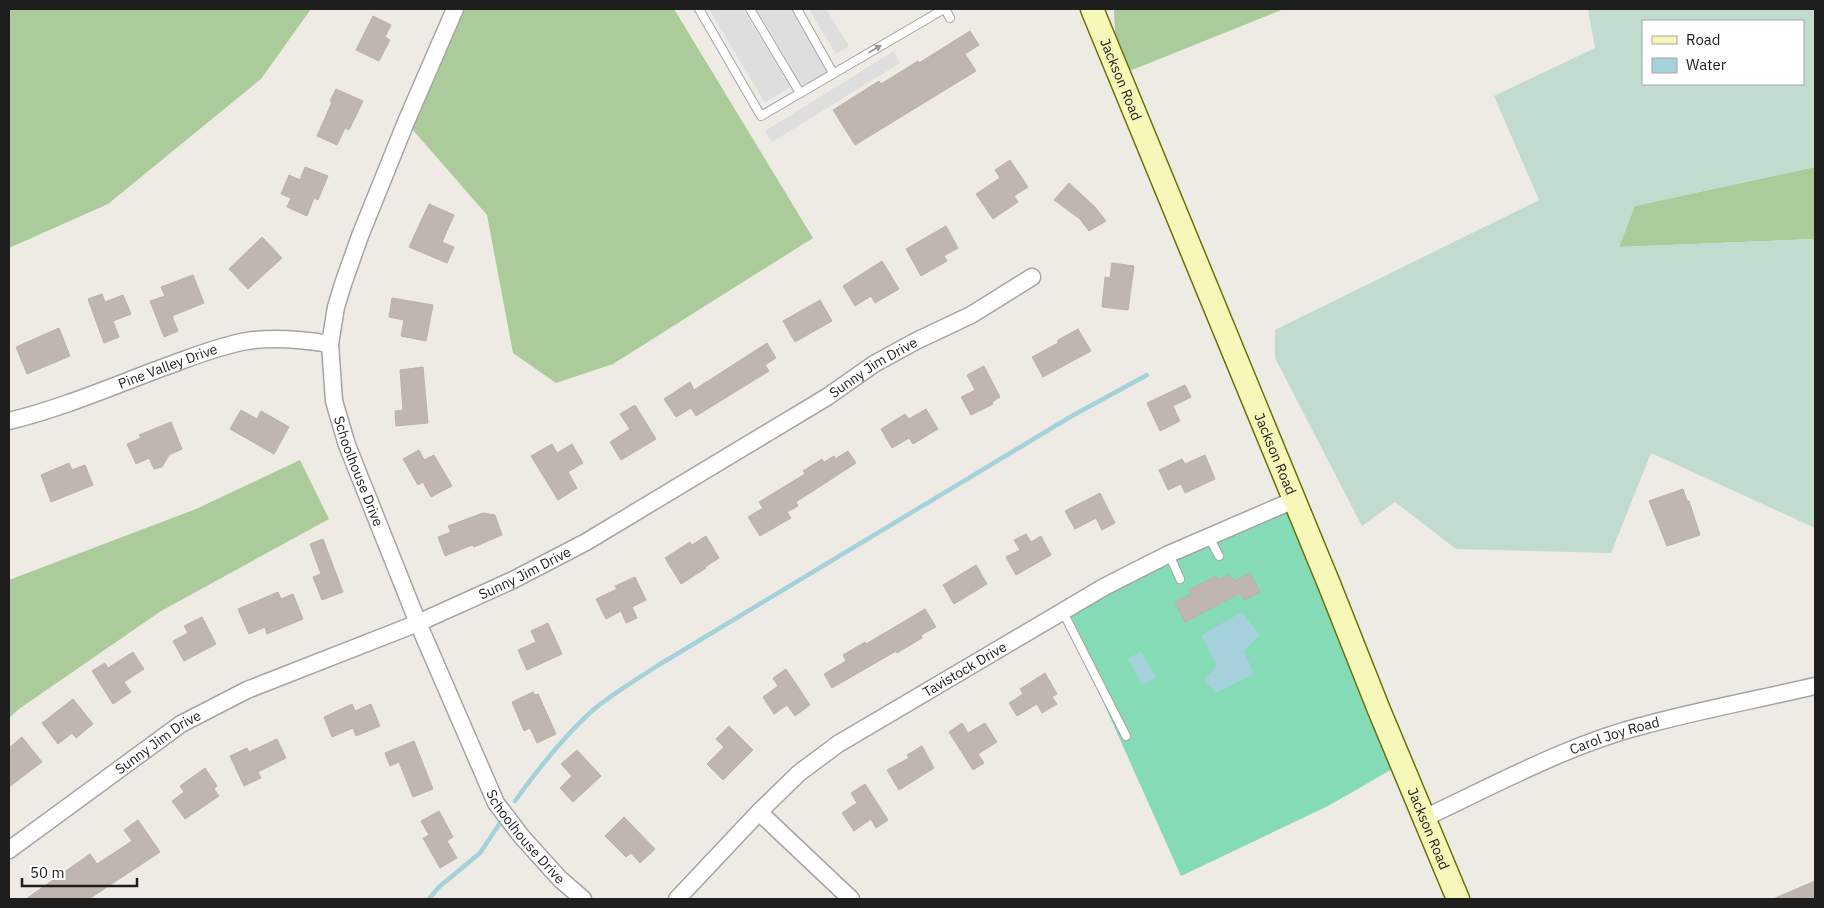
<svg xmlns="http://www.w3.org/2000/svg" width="1824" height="908" viewBox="0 0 1824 908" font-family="'IBM Plex Sans',sans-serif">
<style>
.forest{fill:#abcc9a}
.wetland{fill:#c1dcce;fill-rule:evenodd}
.pitch{fill:#84dbb5}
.parking{fill:#dedede}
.water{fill:#a5d1db}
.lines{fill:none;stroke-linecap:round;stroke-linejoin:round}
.stream{stroke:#a5d1db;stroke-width:4.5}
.building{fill:#bfb6b0;stroke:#bfb0a7}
.lane-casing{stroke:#a5a5a5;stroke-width:10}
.street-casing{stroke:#a5a5a5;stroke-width:19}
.secondary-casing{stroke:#6b7108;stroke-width:25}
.lane{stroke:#fff;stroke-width:8}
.street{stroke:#fff;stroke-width:16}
.secondary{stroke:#f7f7b9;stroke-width:22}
.oneway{fill:#9a9a9a}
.labels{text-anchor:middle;stroke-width:4.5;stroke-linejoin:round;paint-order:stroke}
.street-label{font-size:14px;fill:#1e1e1e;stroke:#fff}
</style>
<rect width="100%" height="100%" fill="#eeeae4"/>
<g class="forest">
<path d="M9 9H311L261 79 108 204 9 248Z"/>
<path d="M455 9H674L813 238 613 364 556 383 513 353 487 215 406 122Z"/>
<path d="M1114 9H1284L1117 76Z"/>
<path d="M1815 167V239L1619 247 1634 206Z"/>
<path d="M300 460 329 519 161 611 19 709 9 718V580L196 509Z"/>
</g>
<path class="wetland" d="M1588 9H1815V167L1635 206 1619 247 1815 239V528L1651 453 1611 553 1456 549 1395 502 1362 526 1275 358V330L1539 200 1494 96 1595 48ZM1643 21H1803V84H1643Z"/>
<path class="pitch" d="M1294 500 1401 764 1328 806 1181 876 1063 612Z"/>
<g class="parking">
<path d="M709 9H743L790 87 765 103Z"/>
<path d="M756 9H792L829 71 802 87Z"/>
<path d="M809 9H826L849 46 836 54Z"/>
<path d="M894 51 900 63 772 142 765 131Z"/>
</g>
<g class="water">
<path d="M1242 612 1260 635 1244 651 1254 674 1216 693 1203 680 1217 666 1201 635Z"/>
<path d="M1141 651 1156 678 1142 685 1128 659Z"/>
</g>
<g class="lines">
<g class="stream">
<path d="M515 801C538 769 564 736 593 710 612 694 636 680 657 666L1070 417 1147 375"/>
<path d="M429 899 439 887 480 853 500 823"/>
</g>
</g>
<g class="building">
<path d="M373 16 391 25 385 37 390 40 379 61 356 50Z"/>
<path d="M970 31 979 45 965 54 976 71 855 145 833 110 879 81 881 84 918 61 919 63Z"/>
<path d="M336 89 363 101 349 130 345 128 337 145 317 136 332 102 330 101Z"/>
<path d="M1010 160 1028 187 1014 196 1018 202 993 219 976 194 1000 178 995 170Z"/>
<path d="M305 167 328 176 318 200 314 198 307 216 287 207 291 198 281 194 289 175 300 180Z"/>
<path d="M1069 183 1095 207 1106 221 1089 231 1080 219 1054 200Z"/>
<path d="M429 204 454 215 442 242 454 247 447 263 409 247Z"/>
<path d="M946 226 958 248 944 256 947 261 921 276 906 249Z"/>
<path d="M262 237 282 258 248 289 229 269Z"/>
<path d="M882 261 899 289 875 303 871 296 855 306 843 286Z"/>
<path d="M1112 263 1134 266 1128 310 1102 307 1105 277 1110 278Z"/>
<path d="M193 275 204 303 172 316 178 331 164 337 150 301 165 296 161 287Z"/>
<path d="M102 294 105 302 123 295 131 314 113 321 119 337 104 343 88 299Z"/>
<path d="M392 298 433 305 426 341 401 336 404 320 389 317Z"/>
<path d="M820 300 832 321 795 342 783 321Z"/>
<path d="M59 328 70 356 27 374 16 347Z"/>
<path d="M1078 329 1091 351 1043 377 1032 357 1058 343V340Z"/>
<path d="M767 343 776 358 765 365 769 371 696 416 691 408 676 417 664 399 690 382 694 390Z"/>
<path d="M984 366 1000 397 992 402 993 404 971 415 961 397 975 390 967 375Z"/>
<path d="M423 367 428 423 396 426 395 411 403 410 400 370Z"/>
<path d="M1185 385 1191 397 1173 406 1180 421 1160 431 1147 403Z"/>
<path d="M635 405 656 439 621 460 610 442 630 429 620 414Z"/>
<path d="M926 409 938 429 913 444 909 438 892 448 881 429 905 414 909 419Z"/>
<path d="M241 410 257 419 261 411 289 427 274 454 230 429Z"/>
<path d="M171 422 182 449 169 455 162 467 154 469 149 458 136 464 127 444 141 438 139 435Z"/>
<path d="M552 444 557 453 572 444 583 463 568 472 577 488 558 500 531 456Z"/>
<path d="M419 450 424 460 434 455 452 486 431 497 423 482 418 485 403 459Z"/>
<path d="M848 451 856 463 796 502 798 506 787 512 791 518 760 536 748 517 763 508 759 502 805 474 803 471 822 459 824 462 834 456 835 459Z"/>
<path d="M1205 455 1215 479 1185 493 1181 484 1168 490 1159 470 1182 459 1185 464Z"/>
<path d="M69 463 72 470 85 465 93 485 51 502 41 475Z"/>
<path d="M1683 489 1687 501H1689L1700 535 1667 546 1649 501Z"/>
<path d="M1100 493 1115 523 1102 530 1096 518 1075 529 1065 511Z"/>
<path d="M483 513 495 515 502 535 474 547 472 545 445 556 438 537 451 532 448 526Z"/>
<path d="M1026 534 1031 542 1041 536 1051 555 1016 575 1006 557 1020 550 1014 540Z"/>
<path d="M706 536 719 558 705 567 706 568 681 584 665 558 690 542 692 545Z"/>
<path d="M323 539 343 592 322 600 313 577 321 574 310 544Z"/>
<path d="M976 565 987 584 954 604 943 585Z"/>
<path d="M1250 573 1260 592 1244 600 1240 593 1185 622 1175 602 1191 594 1189 590 1216 576 1218 580 1228 575 1235 581Z"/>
<path d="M635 577 646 600 632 607 637 618 626 623 621 611 606 619 596 599 617 589 615 586Z"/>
<path d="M278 592 281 599 293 594 303 619 267 634 265 627 249 634 238 609Z"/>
<path d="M925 609 936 627 921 635 922 638 897 653 896 651 832 688 824 674 846 661 843 655 865 642 866 644Z"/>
<path d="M202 617 216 644 184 661 173 641 188 633 184 626Z"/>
<path d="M548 623 562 654 527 670 518 650 536 642 531 631Z"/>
<path d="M133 652 144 669 124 682 131 692 113 704 92 671 105 663 108 668Z"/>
<path d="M786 669 810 705 795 716 787 705 774 714 763 697 778 686 773 678Z"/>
<path d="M1045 673 1057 694 1052 697 1057 704 1042 713 1037 704 1017 716 1009 703 1023 694 1020 689Z"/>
<path d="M533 692 535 695 538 694 556 734 537 743 530 728 524 731 512 702Z"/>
<path d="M73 699 93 724 76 738 72 733 58 744 42 723Z"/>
<path d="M352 704 355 711 371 704 380 726 356 736 353 728 332 737 324 717Z"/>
<path d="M962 723 968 733 985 723 997 742 978 754 984 763 973 770 949 732Z"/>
<path d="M729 726 753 750 723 780 707 764 724 747 716 739Z"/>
<path d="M22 737 42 762 9 787V748Z"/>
<path d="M277 739 286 758 258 772 261 778 244 786 230 756 247 748 249 752Z"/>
<path d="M414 741 433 789 413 797 399 762 390 766 385 753Z"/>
<path d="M922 746 934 768 899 790 887 770 909 758 907 755Z"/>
<path d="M577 750 601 776 573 802 560 788 572 776 561 764Z"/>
<path d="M205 768 217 786 214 789 219 796 185 819 172 801 184 792 180 786Z"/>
<path d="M865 784 888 820 876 828 871 819 854 831 842 813 857 803 851 793Z"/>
<path d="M439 811 453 837 447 841 457 858 440 868 423 838 429 835 421 821Z"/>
<path d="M624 817 655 849 640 863 631 853 626 857 605 836Z"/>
<path d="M138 820 160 852 89 899H26L90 854 97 864 132 841 124 830Z"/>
<path d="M1815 881V899H1773Z"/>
</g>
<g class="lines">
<g class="lane-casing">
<g id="lane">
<path d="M699 9 761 116 944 9"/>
<path d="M750 9 800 93"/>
<path d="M797 9 833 73"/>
<path d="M945 9 950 18"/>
<path d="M1209 537 1219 556"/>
<path d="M1169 554 1180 579"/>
<path d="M1063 612 1126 736"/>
</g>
</g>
<g class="street-casing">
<g id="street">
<path id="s1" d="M455 9 406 122 360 236 343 284 336 307 330 344 334 401 347 445 418 623 496 803 522 837 560 879 583 899"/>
<path id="s2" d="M9 421C67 407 122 382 178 362 200 354 223 345 247 341 272 337 305 340 330 344"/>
<path d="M759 812 851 899"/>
<path id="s3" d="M1424 818C1495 785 1569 744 1645 725 1701 710 1759 699 1815 686"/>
<path id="s4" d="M9 850 181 724 247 690 418 623 513 580 586 542 827 397 874 364 916 341 971 315 1032 277"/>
<path id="s5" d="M677 899 759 812 799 773 838 744 1104 587 1169 554 1294 500"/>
</g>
</g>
<g class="secondary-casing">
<g id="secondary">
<path id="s6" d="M1092 9 1329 584 1379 710 1458 899"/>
</g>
</g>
<use href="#lane" class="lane"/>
<use href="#street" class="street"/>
<use href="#secondary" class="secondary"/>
</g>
<defs><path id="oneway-solid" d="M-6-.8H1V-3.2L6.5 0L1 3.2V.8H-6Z" transform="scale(1.25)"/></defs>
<use class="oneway" href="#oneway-solid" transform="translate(875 49) rotate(-30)"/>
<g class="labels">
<g class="street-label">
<text dy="5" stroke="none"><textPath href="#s6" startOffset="76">Jackson Road</textPath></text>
<text dy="5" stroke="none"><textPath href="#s2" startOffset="168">Pine Valley Drive</textPath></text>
<text dy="5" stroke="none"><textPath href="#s4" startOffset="994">Sunny Jim Drive</textPath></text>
<text dy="5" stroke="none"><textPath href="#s6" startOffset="481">Jackson Road</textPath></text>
<text dy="5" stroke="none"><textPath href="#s1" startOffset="490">Schoolhouse Drive</textPath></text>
<text dy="5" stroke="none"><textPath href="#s4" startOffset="589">Sunny Jim Drive</textPath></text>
<text dy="5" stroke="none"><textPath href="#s5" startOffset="371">Tavistock Drive</textPath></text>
<text dy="5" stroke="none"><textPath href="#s3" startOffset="208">Carol Joy Road</textPath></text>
<text dy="5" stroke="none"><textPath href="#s4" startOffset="184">Sunny Jim Drive</textPath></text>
<text dy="5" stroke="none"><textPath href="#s6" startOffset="886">Jackson Road</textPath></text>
<text dy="5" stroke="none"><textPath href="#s1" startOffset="894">Schoolhouse Drive</textPath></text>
</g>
</g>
<rect width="1824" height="908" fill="none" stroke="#1e1e1e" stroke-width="20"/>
<rect x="1642" y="20" width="162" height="65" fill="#ffffff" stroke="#a5a5a5"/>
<rect x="1652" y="36" width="25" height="8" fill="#f7f7b9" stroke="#a5a5a5"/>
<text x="1686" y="45" font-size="15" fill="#1e1e1e">Road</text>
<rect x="1652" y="58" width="25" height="15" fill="#a5d1db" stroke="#a5a5a5"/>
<text x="1686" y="70" font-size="15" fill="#1e1e1e">Water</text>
<path d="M22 878v8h115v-8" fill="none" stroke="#1e1e1e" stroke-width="2.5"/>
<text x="30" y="878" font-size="15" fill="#1e1e1e" stroke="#ffffff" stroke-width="4" paint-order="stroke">50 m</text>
</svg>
